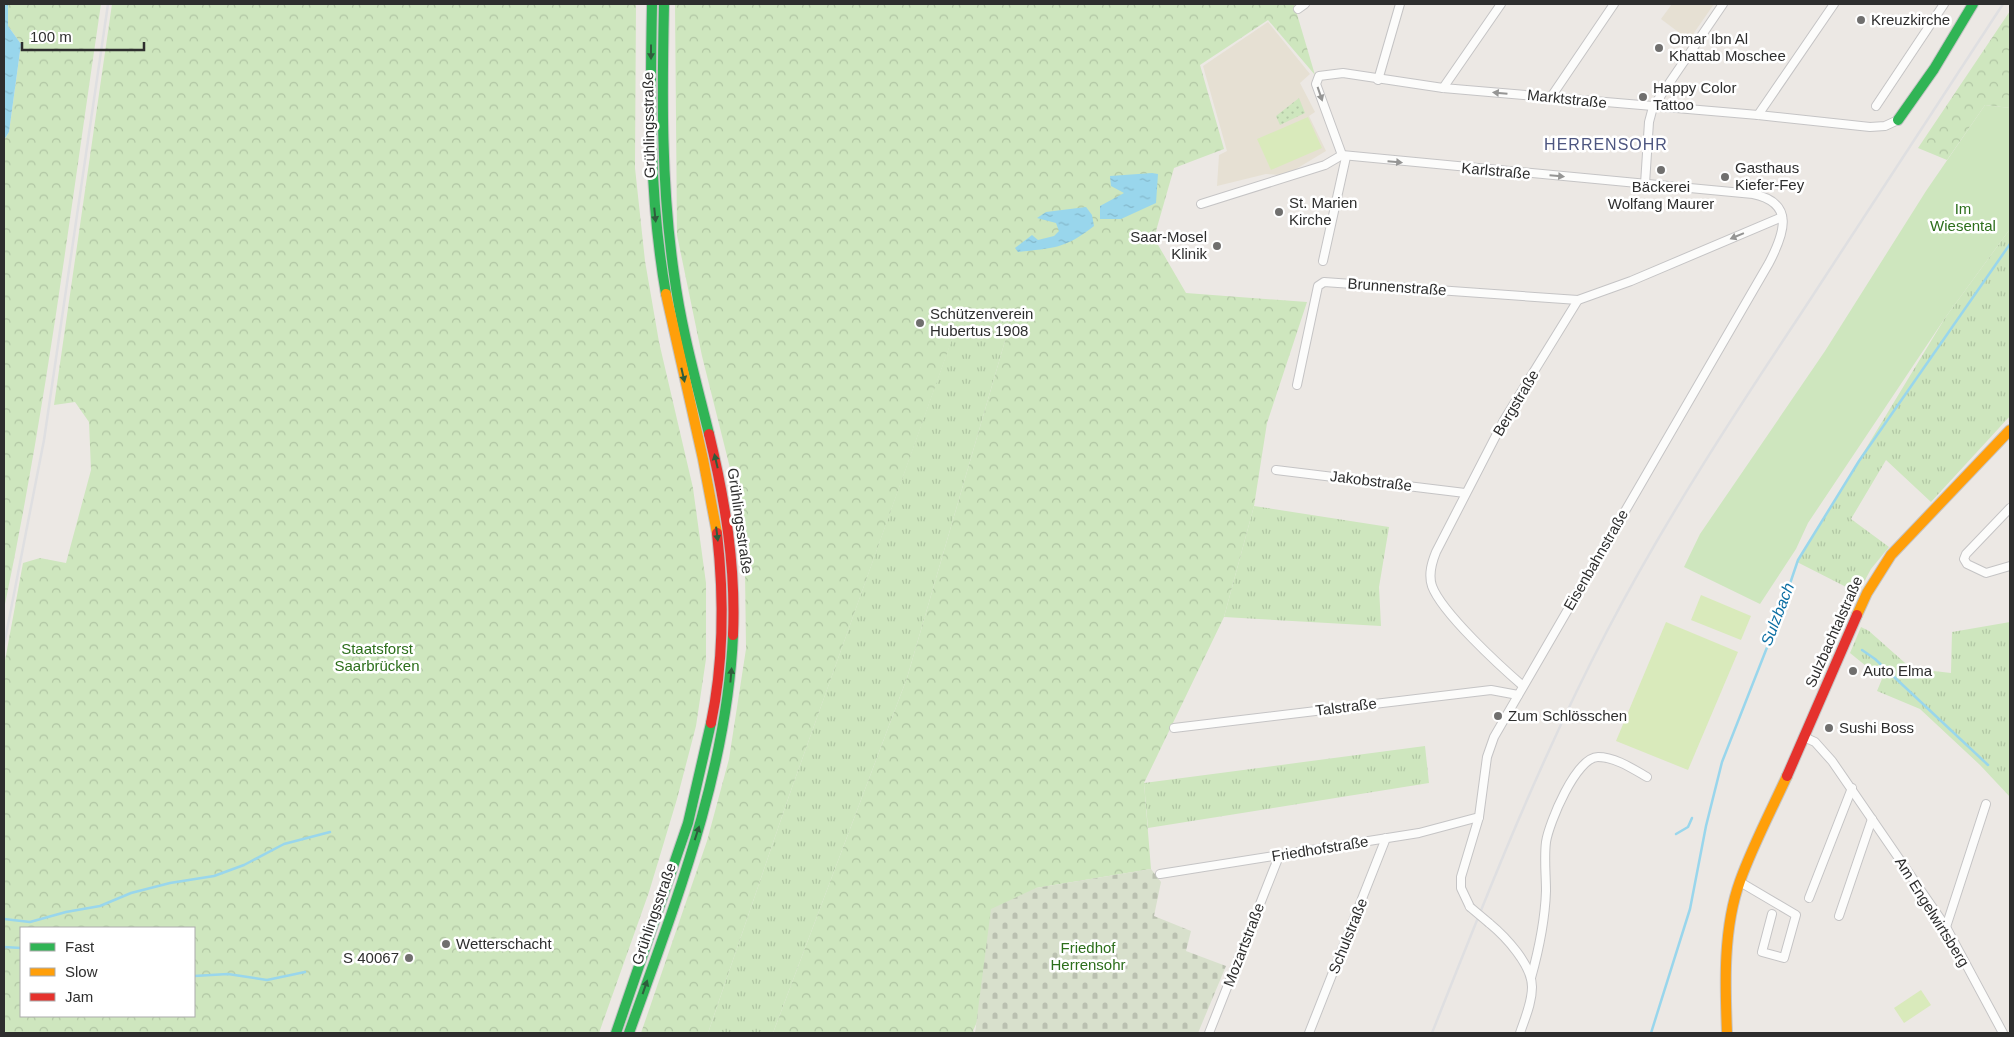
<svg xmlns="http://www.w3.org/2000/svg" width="2014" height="1037" viewBox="0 0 2014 1037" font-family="Arial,sans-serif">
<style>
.education{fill:#e6e0d3}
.grass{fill:url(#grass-tufts)}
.forest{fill:url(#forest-crowns);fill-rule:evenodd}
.cemetery{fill:url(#cemetery-stones)}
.park{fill:url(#park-dots)}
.garden{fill:#cee6be}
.pitch{fill:#d9eabb}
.water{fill:url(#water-ripples)}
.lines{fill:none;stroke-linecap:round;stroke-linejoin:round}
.stream{stroke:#99d6ec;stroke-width:2.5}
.street-casing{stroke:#c5c4c5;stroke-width:10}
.fast-casing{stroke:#c5c4c5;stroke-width:12}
.slow-casing{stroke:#c5c4c5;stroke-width:12}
.jam-casing{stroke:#c5c4c5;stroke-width:12}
.street{stroke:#fcfcfb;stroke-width:8}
.fast{stroke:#30b455;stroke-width:10}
.slow{stroke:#ff9f0a;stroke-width:10}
.jam{stroke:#e5322d;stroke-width:10}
.rail{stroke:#dfdfe1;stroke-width:2.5}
.street-bridge-casing{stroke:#c5c4c5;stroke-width:10;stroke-linecap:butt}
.street-bridge{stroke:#fcfcfb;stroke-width:8}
.oneway{fill:#2f5d3c}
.oneway2{fill:#959594}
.poi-dot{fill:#706f6e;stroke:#fff;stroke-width:2}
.labels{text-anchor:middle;stroke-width:5;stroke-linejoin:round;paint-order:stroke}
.poi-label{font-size:15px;fill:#2e2e2e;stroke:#fff;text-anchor:start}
.street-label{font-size:15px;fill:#2e2e2e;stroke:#fff}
.park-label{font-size:15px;fill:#2c6e1b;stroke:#fff}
.neighbourhood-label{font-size:16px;letter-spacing:1px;fill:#4d5680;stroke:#fff}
.water-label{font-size:16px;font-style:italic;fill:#0d6fa3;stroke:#fff}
</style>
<defs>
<pattern id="grass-tufts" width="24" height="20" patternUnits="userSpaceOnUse" patternTransform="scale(1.25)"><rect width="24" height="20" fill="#cee6be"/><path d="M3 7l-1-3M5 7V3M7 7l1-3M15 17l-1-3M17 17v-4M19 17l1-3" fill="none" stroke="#b1c6a4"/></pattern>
<pattern id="forest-crowns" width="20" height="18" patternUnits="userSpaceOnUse" patternTransform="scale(1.25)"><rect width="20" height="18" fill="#cee6be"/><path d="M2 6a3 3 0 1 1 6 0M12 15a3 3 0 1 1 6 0" fill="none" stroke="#b1c6a4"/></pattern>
<pattern id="cemetery-stones" width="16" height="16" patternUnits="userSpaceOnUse" patternTransform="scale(1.25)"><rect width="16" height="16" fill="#d8e0cc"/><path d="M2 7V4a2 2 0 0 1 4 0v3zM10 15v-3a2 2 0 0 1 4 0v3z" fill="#bac0b0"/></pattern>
<pattern id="park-dots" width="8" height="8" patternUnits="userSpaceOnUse" patternTransform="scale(1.25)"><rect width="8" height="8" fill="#cee6be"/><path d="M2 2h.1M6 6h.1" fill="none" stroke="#b1c6a4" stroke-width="1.8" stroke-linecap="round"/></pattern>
<pattern id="water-ripples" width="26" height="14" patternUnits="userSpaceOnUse" patternTransform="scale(1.25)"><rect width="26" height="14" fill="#99d6ec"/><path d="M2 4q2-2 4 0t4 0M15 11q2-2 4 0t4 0" fill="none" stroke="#84b8cb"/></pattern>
</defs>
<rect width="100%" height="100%" fill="#ece8e4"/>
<g class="education">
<path d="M1672 4H1714L1689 40 1661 19Z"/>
<path d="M1268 22 1310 74 1300 83 1315 112 1309 116 1326 151 1296 169 1280 175 1266 174 1217 186 1219 155 1227 151 1203 66Z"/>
</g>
<g class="grass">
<path d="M2010 229V416L1931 502 1886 460 1851 519 1889 547 1871 569 1858 593 1797 562 1945 318Z"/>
<path d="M964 305 1007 334 907 678 773 1033H708L789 796Z"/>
<path d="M1254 506 1389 527 1379 587 1381 626 1224 617Z"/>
<path d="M2010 622V797L1980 765 1920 709 1877 691 1882 679 1850 653 1861 627 1869 631 1922 678 1925 670 1951 673 1952 632Z"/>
<path d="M1425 746 1429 783 1148 828 1144 783Z"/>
</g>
<g class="forest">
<path d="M8 4H101C71 206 46 409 4 609V140L9 132 21 44 8 26Z"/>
<path d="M112 4H636L635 168 645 261 659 342 693 488 706 583V659L696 726 677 799 649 892 599 1033H4V666L23 563 40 558 66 563 91 470 89 422 75 402 54 405ZM21 928H194V1016H21Z"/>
<path d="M675 4H1294L1315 75 1268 20 1200 65 1224 149 1174 168 1154 238 1186 293 1307 302 1267 423 1254 506 1224 617 1144 783 1151 869 1036 888 973 1031 975 1033H773L907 678 1007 334 964 306 789 796 708 1033H641L707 841 729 759 746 649 745 571 730 468 702 356 677 235Z"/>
<path d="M2010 11V108L1985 105 1947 160 1918 148Z"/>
</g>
<path class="cemetery" d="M1151 869 1161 882 1154 916 1191 931 1186 951 1226 966 1198 1033H975L991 909 1036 888Z"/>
<path class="park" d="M1299 98 1305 113 1280 125 1276 116Z"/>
<path class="garden" d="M1985 105 2010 108V229L1945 318 1808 523 1796 549 1760 604 1684 567 1700 534 1825 351 1926 191Z"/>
<g class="pitch">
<path d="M1308 117 1322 148 1271 170 1257 139Z"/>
<path d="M1701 595 1751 616 1741 640 1691 620Z"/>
<path d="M1666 622 1738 652 1688 770 1616 741Z"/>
<path d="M1921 990 1931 1005 1904 1023 1894 1008Z"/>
</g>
<g class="water">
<path d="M4 4H8V26L21 44 9 132 4 140Z"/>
<path d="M1152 173 1158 174 1156 203 1121 219H1100V206L1124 193 1111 186 1110 176Z"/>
<path d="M1086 207 1092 215 1094 226C1065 249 1053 248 1018 252L1015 248 1032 235 1038 240 1054 236 1059 231 1056 223 1037 218 1046 212Z"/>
</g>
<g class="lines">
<g class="stream">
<path d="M1862 650 1875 659 1988 765"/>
<path d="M1676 834 1688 827 1692 818"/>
<path d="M4 919 30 922 66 912 100 906 131 893 170 883 214 876 244 865 284 844 330 832"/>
<path d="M4 947 21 948"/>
<path d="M194 976 228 974 267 980 305 972"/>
<path d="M1651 1033 1690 909 1706 826 1722 762 1777 622 1798 560 1859 461 2010 244"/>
</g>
<g class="street-casing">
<g id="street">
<path d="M1298 9 1305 4"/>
<path d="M1378 80 1400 4"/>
<path d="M1443 88 1501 4"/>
<path d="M1551 97 1614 4"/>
<path d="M1876 106 1944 4"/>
<path d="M1758 115 1834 4"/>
<path d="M1342 155 1753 194C1796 203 1784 234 1769 263L1494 737 1487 757 1479 817 1461 877V888L1470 907"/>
<path d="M1342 155 1316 84 1319 76 1343 73 1443 88 1758 115 1870 127 1885 126 1898 120"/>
<path d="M1645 184 1649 122 1653 107 1723 4"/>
<path d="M1201 204 1325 165 1342 155"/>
<path d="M1323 261 1346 157"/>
<path d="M1297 385 1318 286 1324 282 1578 300"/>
<path d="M1276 470 1465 493"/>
<path d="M2010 508 1966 554 1964 559 1967 564 1986 573 2010 566"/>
<path d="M1523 686C1500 666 1442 613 1432 586 1428 574 1432 562 1436 552L1504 420 1578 300 1631 281 1782 217"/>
<path d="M1174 728 1491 690 1518 695"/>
<path d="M1804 737 1815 742 1832 761 1946 927 2003 1033"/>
<path d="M1160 874 1419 833 1479 817"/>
<path d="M1740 882 1796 915 1784 958 1762 952 1772 914"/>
<path d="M1809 898 1852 788"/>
<path d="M1839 916 1872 819"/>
<path d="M1489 923C1506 937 1532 965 1532 987 1532 1003 1525 1018 1520 1033"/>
<path d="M1946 927 1986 804"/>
<path d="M1531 978C1539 949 1545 921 1546 891 1546 875 1544 858 1546 842 1549 823 1576 757 1598 757 1615 757 1633 769 1647 777"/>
<path d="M1209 1033 1279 856"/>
<path d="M1309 1033 1386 838"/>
</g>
</g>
<g class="fast-casing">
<g id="fast">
<path d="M652 4C650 101 649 198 666 294"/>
<path d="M664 4C662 94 661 184 674 274 681 328 696 381 709 434"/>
<path d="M1898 120 1934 69 1973 4"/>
<path d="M616 1033 688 823 711 723"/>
<path d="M629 1033C675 904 727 773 733 635"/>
</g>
</g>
<g class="slow-casing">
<g id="slow">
<path d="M666 294 703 459 717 533"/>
<path d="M1857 615 1867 593 1891 555 2010 430"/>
<path d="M1727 1033C1725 984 1723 928 1740 881 1753 845 1771 811 1787 776"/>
</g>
</g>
<g class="jam-casing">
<g id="jam">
<path d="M709 434C725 500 736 566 733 635"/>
<path d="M711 723C724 661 724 596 717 533"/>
<path d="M1787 776 1857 615"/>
</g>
</g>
<use href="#street" class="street"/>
<use href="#fast" class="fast"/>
<use href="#slow" class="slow"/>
<use href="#jam" class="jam"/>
<g class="rail">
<path d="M4 645 44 440 108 4"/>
<path d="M1432 1033C1486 897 1539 761 1607 631 1665 520 1733 416 1802 312 1869 209 1936 106 2003 4"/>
</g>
<g class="street-bridge-casing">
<path id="street-bridge" d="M1470 907 1489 923"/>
</g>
<use href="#street-bridge" class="street-bridge"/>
</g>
<defs><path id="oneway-solid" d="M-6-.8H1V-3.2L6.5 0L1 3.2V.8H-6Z" transform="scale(1.25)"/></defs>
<g class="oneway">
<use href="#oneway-solid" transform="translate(651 52) rotate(90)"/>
<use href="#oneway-solid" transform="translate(655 215) rotate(84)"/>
<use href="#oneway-solid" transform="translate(683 375) rotate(77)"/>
<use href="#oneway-solid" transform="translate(716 461) rotate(-103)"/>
<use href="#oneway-solid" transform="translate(717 534) rotate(83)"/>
<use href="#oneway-solid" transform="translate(731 675) rotate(-85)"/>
<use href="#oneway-solid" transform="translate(697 833) rotate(-72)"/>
<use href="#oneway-solid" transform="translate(645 987) rotate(-71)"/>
</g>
<g class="oneway2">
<use href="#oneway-solid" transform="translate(1500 93) rotate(-175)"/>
<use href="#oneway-solid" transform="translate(1320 94) rotate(71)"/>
<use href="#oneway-solid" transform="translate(1395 162) rotate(5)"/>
<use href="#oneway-solid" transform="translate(1557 176) rotate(5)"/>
<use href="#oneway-solid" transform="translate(1737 236) rotate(157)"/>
</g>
<g class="poi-dot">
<circle cx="1861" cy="20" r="5"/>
<circle cx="1659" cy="48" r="5"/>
<circle cx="1643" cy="97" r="5"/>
<circle cx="1661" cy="170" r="5"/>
<circle cx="1725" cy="177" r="5"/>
<circle cx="1279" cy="212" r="5"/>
<circle cx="1217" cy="246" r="5"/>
<circle cx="920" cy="323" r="5"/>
<circle cx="1853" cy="671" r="5"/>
<circle cx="1498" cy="716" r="5"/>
<circle cx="1829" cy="728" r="5"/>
<circle cx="446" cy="944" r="5"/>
<circle cx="409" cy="958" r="5"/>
</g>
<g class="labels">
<g class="poi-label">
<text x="1871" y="25">Kreuzkirche</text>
<text x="1669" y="44">Omar Ibn Al<tspan x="1669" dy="17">Khattab Moschee</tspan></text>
<text x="1653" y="93">Happy Color<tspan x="1653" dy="17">Tattoo</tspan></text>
<text x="1735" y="173">Gasthaus<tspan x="1735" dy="17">Kiefer-Fey</tspan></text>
<text x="1661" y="192" text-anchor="middle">Bäckerei<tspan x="1661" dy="17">Wolfang Maurer</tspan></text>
<text x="1289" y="208">St. Marien<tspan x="1289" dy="17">Kirche</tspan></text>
<text x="1207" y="242" text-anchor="end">Saar-Mosel<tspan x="1207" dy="17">Klinik</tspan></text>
<text x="930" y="319">Schützenverein<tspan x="930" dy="17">Hubertus 1908</tspan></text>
<text x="1863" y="676">Auto Elma</text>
<text x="1508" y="721">Zum Schlösschen</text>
<text x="1839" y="733">Sushi Boss</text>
<text x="456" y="949">Wetterschacht</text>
<text x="399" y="963" text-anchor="end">S 40067</text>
</g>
<g class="street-label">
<text transform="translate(1567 99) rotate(6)" y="5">Marktstraße</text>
<text transform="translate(649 125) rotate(-91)" y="5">Grühlingsstraße</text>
<text transform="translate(1496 171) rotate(5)" y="5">Karlstraße</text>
<text transform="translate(1397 287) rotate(4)" y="5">Brunnenstraße</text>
<text transform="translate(1516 403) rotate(-59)" y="5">Bergstraße</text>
<text transform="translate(1371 481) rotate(7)" y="5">Jakobstraße</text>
<text transform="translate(740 521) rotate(82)" y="5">Grühlingsstraße</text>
<text transform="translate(1596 560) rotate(-60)" y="5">Eisenbahnstraße</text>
<text transform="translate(1834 632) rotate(-66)" y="5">Sulzbachtalstraße</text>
<text transform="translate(1346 707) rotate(-7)" y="5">Talstraße</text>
<text transform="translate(1320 849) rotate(-9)" y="5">Friedhofstraße</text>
<text transform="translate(1932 912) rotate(58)" y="5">Am Engelwirtsberg</text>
<text transform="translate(654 914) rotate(-71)" y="5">Grühlingsstraße</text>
<text transform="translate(1348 936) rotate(-68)" y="5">Schulstraße</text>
<text transform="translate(1244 945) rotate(-69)" y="5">Mozartstraße</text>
</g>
<g class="park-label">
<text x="1963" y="214">Im<tspan x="1963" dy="17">Wiesental</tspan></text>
<text x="377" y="654">Staatsforst<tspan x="377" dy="17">Saarbrücken</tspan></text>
<text x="1088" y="953">Friedhof<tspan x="1088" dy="17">Herrensohr</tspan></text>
</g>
<g class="neighbourhood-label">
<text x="1606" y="150">HERRENSOHR</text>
</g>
<g class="water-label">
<text transform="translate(1777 614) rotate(-69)" y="6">Sulzbach</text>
</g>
</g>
<rect width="2014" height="1037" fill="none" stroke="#2e2e2e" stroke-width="10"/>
<rect x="20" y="927" width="175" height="90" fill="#ffffff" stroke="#ababab"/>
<rect x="30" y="943" width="25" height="8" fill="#30b455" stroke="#ababab"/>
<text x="65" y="952" font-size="15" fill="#2e2e2e">Fast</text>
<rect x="30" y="968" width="25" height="8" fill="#ff9f0a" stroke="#ababab"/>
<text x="65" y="977" font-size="15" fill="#2e2e2e">Slow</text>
<rect x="30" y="993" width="25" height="8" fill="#e5322d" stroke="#ababab"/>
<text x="65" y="1002" font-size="15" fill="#2e2e2e">Jam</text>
<path d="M22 42v8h122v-8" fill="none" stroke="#2e2e2e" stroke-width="2.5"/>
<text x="30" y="42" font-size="15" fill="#2e2e2e" stroke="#ffffff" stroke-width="4" paint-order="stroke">100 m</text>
</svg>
